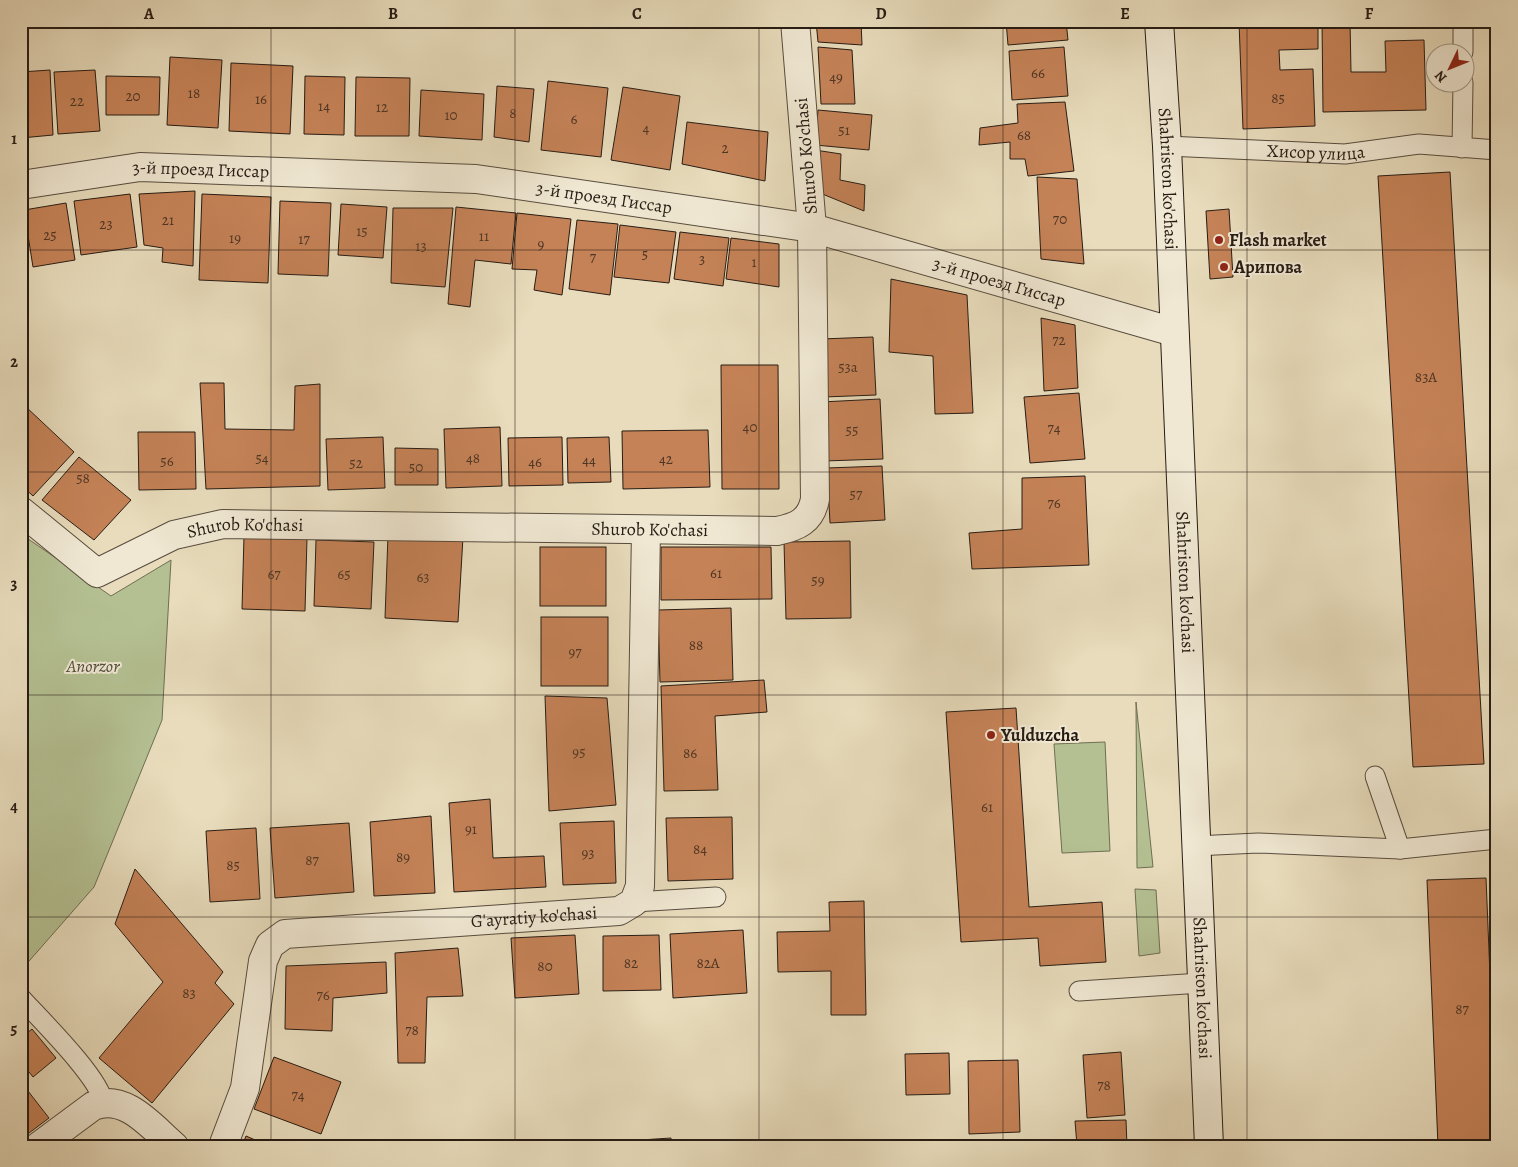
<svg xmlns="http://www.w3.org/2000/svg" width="1518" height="1167" viewBox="0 0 1518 1167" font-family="Alegreya,serif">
	<rect width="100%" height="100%" fill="#e8dcbc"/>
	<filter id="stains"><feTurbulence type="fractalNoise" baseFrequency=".004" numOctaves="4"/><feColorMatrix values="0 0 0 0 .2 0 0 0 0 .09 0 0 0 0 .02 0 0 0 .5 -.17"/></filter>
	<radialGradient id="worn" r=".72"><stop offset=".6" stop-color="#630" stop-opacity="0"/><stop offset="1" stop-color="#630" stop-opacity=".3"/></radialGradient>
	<g fill="#b4c092" stroke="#6e6e53">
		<path d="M 21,534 L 111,596 L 171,560 L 162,720 L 94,887 L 23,968 Z"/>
		<path d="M 1136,702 L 1153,867 L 1137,868 Z"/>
		<path d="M 1105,742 L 1110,851 L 1062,853 L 1054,744 Z"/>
		<path d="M 1135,889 L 1156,890 L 1160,953 L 1139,956 Z"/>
	</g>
	<g fill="#c58257" stroke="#271c14">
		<path d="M 816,21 L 861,21 L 862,45 L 818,42 Z"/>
		<path d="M 1006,21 L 1066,21 L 1068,40 L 1008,45 Z"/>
		<path d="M 1318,21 L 1318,49 L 1279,50 L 1280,70 L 1313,69 L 1315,126 L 1243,129 L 1239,22 Z"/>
		<path d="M 1322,21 L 1350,21 L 1351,72 L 1386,72 L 1385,41 L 1424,40 L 1426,110 L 1323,112 Z"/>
		<path d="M 818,47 L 852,50 L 855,104 L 821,104 Z"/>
		<path d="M 1064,47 L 1068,96 L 1012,100 L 1009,51 Z"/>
		<path d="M 170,57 L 222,60 L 218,128 L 167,125 Z"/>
		<path d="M 231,63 L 293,66 L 290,134 L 229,131 Z"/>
		<path d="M 50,70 L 53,135 L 21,138 L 21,72 Z"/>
		<path d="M 95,70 L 100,131 L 58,134 L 54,72 Z"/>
		<path d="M 106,76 L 160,77 L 159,115 L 106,115 Z"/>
		<path d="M 305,76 L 345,77 L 344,135 L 304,134 Z"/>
		<path d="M 356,77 L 410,78 L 409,136 L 355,136 Z"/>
		<path d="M 548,81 L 608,88 L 601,157 L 541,150 Z"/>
		<path d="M 497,86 L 534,89 L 529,142 L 494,137 Z"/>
		<path d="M 623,87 L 680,96 L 670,170 L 611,160 Z"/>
		<path d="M 421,90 L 484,94 L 482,140 L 419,136 Z"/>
		<path d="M 1065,102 L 1074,171 L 1028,176 L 1025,159 L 1010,159 L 1010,142 L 979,145 L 980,128 L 1018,123 L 1017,104 Z"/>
		<path d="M 818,110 L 872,115 L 869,150 L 815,145 Z"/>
		<path d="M 687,122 L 768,132 L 765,181 L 682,164 Z"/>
		<path d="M 815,150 L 841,154 L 840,180 L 865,185 L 864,211 L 815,191 Z"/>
		<path d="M 1450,172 L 1484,764 L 1413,767 L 1378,176 Z"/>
		<path d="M 1037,177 L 1077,179 L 1084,264 L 1041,259 Z"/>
		<path d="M 195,191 L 193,266 L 162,262 L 163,248 L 144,245 L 139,194 Z"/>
		<path d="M 130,194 L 137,247 L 81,255 L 74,201 Z"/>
		<path d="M 202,194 L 271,197 L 268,283 L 199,280 Z"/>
		<path d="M 280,201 L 331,203 L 328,276 L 278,274 Z"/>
		<path d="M 66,203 L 75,260 L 33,267 L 24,210 Z"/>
		<path d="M 341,204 L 387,207 L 383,258 L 338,255 Z"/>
		<path d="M 456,207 L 516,213 L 511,264 L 475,260 L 470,307 L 448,304 Z"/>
		<path d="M 393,208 L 453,208 L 445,287 L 391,283 Z"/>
		<path d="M 1229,209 L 1233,277 L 1210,279 L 1206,211 Z"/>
		<path d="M 517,213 L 571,219 L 562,295 L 534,290 L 537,270 L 512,269 Z"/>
		<path d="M 577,220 L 618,224 L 610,295 L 569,289 Z"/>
		<path d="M 620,225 L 676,232 L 669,283 L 614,277 Z"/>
		<path d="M 680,232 L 729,238 L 723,286 L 674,279 Z"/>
		<path d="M 731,238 L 779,244 L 779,287 L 726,279 Z"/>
		<path d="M 891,279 L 967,295 L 973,413 L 935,414 L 933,356 L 889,352 Z"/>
		<path d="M 21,293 L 24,315 L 21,316 Z"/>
		<path d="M 1041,318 L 1075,325 L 1078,388 L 1044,391 Z"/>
		<path d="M 873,337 L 876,395 L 824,397 L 821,339 Z"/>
		<path d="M 721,365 L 778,365 L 779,489 L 722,489 Z"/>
		<path d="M 200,383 L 224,383 L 225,429 L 294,430 L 295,386 L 320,384 L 320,486 L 206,489 Z"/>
		<path d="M 1079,393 L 1085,459 L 1030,463 L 1024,397 Z"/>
		<path d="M 880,399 L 883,459 L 824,461 L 821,402 Z"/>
		<path d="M 25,406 L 74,452 L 33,496 L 21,485 L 21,411 Z"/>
		<path d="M 500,427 L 502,486 L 446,488 L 444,429 Z"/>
		<path d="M 708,430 L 710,487 L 623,489 L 622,431 Z"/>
		<path d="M 138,432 L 195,432 L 196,489 L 139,490 Z"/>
		<path d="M 383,437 L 385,488 L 328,490 L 326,439 Z"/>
		<path d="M 562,437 L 563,485 L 509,486 L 508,438 Z"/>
		<path d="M 609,437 L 611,482 L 568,483 L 567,438 Z"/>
		<path d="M 395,448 L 438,449 L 438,485 L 395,485 Z"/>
		<path d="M 79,457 L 131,500 L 94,540 L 42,500 Z"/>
		<path d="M 882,466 L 885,520 L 830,523 L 827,468 Z"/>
		<path d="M 1085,476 L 1089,565 L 972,569 L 969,533 L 1022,529 L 1022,478 Z"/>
		<path d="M 388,535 L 463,537 L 458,622 L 385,618 Z"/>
		<path d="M 244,536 L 307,538 L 305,611 L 242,609 Z"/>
		<path d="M 316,540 L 374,542 L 371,609 L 314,606 Z"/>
		<path d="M 850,541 L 851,618 L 786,619 L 784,542 Z"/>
		<rect x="540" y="547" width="66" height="59"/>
		<path d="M 661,547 L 771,547 L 772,599 L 661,600 Z"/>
		<path d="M 731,608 L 733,680 L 660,682 L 658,610 Z"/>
		<rect x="541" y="617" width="67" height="69"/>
		<path d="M 764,680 L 767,712 L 715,716 L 718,790 L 664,791 L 661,686 Z"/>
		<path d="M 545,696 L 607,698 L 616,805 L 549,811 Z"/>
		<path d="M 1016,708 L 1029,907 L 1102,902 L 1106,962 L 1040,966 L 1038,938 L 961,942 L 946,712 Z"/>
		<path d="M 490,799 L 493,858 L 544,856 L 546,887 L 454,892 L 449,803 Z"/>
		<path d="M 431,816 L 435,893 L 374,896 L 370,822 Z"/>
		<path d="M 732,817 L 733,879 L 668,881 L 666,818 Z"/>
		<path d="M 614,821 L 616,883 L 563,885 L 560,823 Z"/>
		<path d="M 349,823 L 354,892 L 275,898 L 270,828 Z"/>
		<path d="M 256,828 L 260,899 L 210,902 L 206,831 Z"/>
		<path d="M 135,869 L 223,972 L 215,983 L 234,1004 L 152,1103 L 99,1058 L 163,982 L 115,924 Z"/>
		<path d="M 1486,878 L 1497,1146 L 1438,1146 L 1427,880 Z"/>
		<path d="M 864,901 L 866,1015 L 831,1015 L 831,971 L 778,972 L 777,932 L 830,931 L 829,902 Z"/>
		<path d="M 743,930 L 747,993 L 673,998 L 670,934 Z"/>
		<path d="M 575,935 L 579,994 L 515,998 L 511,938 Z"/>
		<path d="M 659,935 L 661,990 L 603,991 L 603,936 Z"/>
		<path d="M 458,948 L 463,996 L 427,997 L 425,1063 L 398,1063 L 395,953 Z"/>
		<path d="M 386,962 L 387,993 L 333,998 L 332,1031 L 285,1029 L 286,966 Z"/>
		<path d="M 32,1029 L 56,1058 L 33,1077 L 21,1062 L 21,1038 Z"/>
		<path d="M 1121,1052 L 1125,1115 L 1087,1118 L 1083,1055 Z"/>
		<path d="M 949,1053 L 950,1094 L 906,1095 L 905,1054 Z"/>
		<path d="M 274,1057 L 341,1082 L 321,1134 L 254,1109 Z"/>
		<path d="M 1018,1060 L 1020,1132 L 969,1134 L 968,1061 Z"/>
		<path d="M 21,1082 L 49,1118 L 21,1139 Z"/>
		<path d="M 1126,1120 L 1127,1146 L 1077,1146 L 1075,1121 Z"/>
		<path d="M 246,1136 L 269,1146 L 242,1146 Z"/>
		<path d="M 671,1138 L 671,1146 L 626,1146 L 625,1141 Z"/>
		<path d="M 771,1142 L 772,1146 L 739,1146 L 739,1144 Z"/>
	</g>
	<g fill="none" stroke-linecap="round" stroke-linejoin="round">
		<defs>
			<g id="service">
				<path d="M 1463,52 L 1463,21"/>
				<path id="s1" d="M 1167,146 L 1345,154 L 1419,144 L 1497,150"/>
				<path d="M 1462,148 L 1463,82"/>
				<path d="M 1375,776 L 1400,849"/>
				<path d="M 1195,846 L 1258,843 L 1400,849 L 1497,839"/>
				<path d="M 634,902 L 716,897"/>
				<path d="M 1079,991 L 1201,983"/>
				<path d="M 21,998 C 40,1019 100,1078 103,1102"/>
			</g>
			<g id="minor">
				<path id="s2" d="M 21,185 L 140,167 L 476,179 L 812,228 L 1174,332"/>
				<path id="s3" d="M 21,511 L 97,573 L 174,535 L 223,524 L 777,531 C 797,527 811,521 815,499 L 812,228 L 795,21"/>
				<path d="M 39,1146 L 93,1106 C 125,1093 151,1126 174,1146"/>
				<path id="s4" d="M 223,1146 L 245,1088 L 263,961 L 270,945 L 285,934 L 619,911 L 634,902 L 640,886 L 646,530"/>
			</g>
			<g id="secondary">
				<path id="s5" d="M 1159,21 L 1167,146 L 1209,1146"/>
			</g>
		</defs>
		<use href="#service" stroke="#574c3e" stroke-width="21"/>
		<use href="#minor" stroke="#574c3e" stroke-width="30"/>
		<use href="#secondary" stroke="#271c14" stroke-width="30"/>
		<use href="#service" stroke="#f0e8d3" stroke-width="19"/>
		<use href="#minor" stroke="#f0e8d3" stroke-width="28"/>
		<use href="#secondary" stroke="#f0e8d3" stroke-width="28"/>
	</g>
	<path fill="none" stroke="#271c14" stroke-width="1" stroke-opacity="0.55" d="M 271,21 L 271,1146M 515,21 L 515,1146M 759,21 L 759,1146M 1003,21 L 1003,1146M 1247,21 L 1247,1146M 21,250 L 1497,250M 21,472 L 1497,472M 21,695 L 1497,695M 21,917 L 1497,917"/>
	<g fill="#8f2418" stroke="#f0e8d3" stroke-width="2">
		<circle cx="1219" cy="240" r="5"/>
		<circle cx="1224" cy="267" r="5"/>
		<circle cx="991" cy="735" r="5"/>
	</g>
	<g text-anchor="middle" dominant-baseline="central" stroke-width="4" stroke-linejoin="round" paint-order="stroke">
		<g font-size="15" fill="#4e3625">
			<text x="1038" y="73">66</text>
			<text x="836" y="77">49</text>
			<text x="194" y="93">18</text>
			<text x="133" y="96">20</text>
			<text x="1278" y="98">85</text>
			<text x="261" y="99">16</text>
			<text x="77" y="101">22</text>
			<text x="324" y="106">14</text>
			<text x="382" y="107">12</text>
			<text x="513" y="113">8</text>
			<text x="451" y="115">10</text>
			<text x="574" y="119">6</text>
			<text x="646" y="128">4</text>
			<text x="844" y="130">51</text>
			<text x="1024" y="135">68</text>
			<text x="725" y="148">2</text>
			<text x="1060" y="219">70</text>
			<text x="168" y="220">21</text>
			<text x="106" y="224">23</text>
			<text x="362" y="231">15</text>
			<text x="50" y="235">25</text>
			<text x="484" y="236">11</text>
			<text x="235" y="238">19</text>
			<text x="304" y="239">17</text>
			<text x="541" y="244">9</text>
			<text x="421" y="246">13</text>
			<text x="645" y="254">5</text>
			<text x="593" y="257">7</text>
			<text x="702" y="259">3</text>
			<text x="754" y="262">1</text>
			<text x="1059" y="340">72</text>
			<text x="848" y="367">53a</text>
			<text x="1426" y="377">83A</text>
			<text x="750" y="427">40</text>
			<text x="1054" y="428">74</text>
			<text x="852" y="430">55</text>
			<text x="262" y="458">54</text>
			<text x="473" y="458">48</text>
			<text x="666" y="459">42</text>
			<text x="589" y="460">44</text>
			<text x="167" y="461">56</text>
			<text x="535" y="462">46</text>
			<text x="356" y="463">52</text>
			<text x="416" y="467">50</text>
			<text x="83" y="478">58</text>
			<text x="856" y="494">57</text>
			<text x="1054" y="503">76</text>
			<text x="716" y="573">61</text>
			<text x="274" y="574">67</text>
			<text x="344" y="574">65</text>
			<text x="423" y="577">63</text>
			<text x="818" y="580">59</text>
			<text x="696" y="645">88</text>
			<text x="575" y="652">97</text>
			<text x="579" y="752">95</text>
			<text x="690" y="753">86</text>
			<text x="987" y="807">61</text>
			<text x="471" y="829">91</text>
			<text x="700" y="849">84</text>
			<text x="588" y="853">93</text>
			<text x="403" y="857">89</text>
			<text x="312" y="860">87</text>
			<text x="233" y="865">85</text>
			<text x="631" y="963">82</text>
			<text x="708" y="963">82A</text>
			<text x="545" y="966">80</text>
			<text x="189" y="993">83</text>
			<text x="323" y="995">76</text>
			<text x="1462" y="1009">87</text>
			<text x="412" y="1030">78</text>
			<text x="1104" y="1085">78</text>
			<text x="298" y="1095">74</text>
		</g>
		<g font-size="18" fill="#271c14" stroke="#f0e8d3">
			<text stroke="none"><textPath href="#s1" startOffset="149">Хисор улица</textPath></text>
			<text transform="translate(806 156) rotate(-95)">Shurob Ko'chasi</text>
			<text stroke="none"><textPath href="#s2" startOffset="181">3-й проезд Гиссар</textPath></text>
			<text stroke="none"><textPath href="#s5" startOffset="158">Shahriston ko'chasi</textPath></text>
			<text stroke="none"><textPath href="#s2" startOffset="586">3-й проезд Гиссар</textPath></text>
			<text stroke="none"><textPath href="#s2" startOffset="991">3-й проезд Гиссар</textPath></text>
			<text stroke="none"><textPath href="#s3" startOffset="256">Shurob Ko'chasi</textPath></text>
			<text stroke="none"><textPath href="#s3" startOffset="661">Shurob Ko'chasi</textPath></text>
			<text stroke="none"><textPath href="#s5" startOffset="562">Shahriston ko'chasi</textPath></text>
			<text stroke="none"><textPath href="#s4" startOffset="476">G'ayratiy ko'chasi</textPath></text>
			<text stroke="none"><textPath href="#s5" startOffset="968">Shahriston ko'chasi</textPath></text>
		</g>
		<g font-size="18" font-weight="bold" fill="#271c14" stroke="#f0e8d3" text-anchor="start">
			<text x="1229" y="240">Flash market</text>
			<text x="1234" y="267">Арипова</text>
			<text x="1001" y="735">Yulduzcha</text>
		</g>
		<g font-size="18" font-style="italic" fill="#514d3a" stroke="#f0e8d3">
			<text x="93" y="666">Anorzor</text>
		</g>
	</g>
	<rect width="1518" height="1167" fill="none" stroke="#e8dcbc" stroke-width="55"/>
	<g transform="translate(1450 68) rotate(227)"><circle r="24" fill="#f0e8d3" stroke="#a09687"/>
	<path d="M0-4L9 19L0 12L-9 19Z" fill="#8f2418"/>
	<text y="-8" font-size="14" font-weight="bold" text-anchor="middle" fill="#271c14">N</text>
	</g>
	<rect x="28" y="28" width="1462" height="1112" fill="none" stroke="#271c14" stroke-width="2"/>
	<g font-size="16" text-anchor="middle" font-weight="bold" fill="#271c14">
		<text x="149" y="19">A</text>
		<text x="393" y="19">B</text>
		<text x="637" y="19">C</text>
		<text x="881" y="19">D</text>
		<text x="1125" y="19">E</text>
		<text x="1369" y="19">F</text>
		<text x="14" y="144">1</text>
		<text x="14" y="367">2</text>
		<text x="14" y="589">3</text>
		<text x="14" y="812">4</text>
		<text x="14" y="1034">5</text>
	</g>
	<rect width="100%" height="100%" filter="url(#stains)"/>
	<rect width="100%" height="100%" fill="url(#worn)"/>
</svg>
